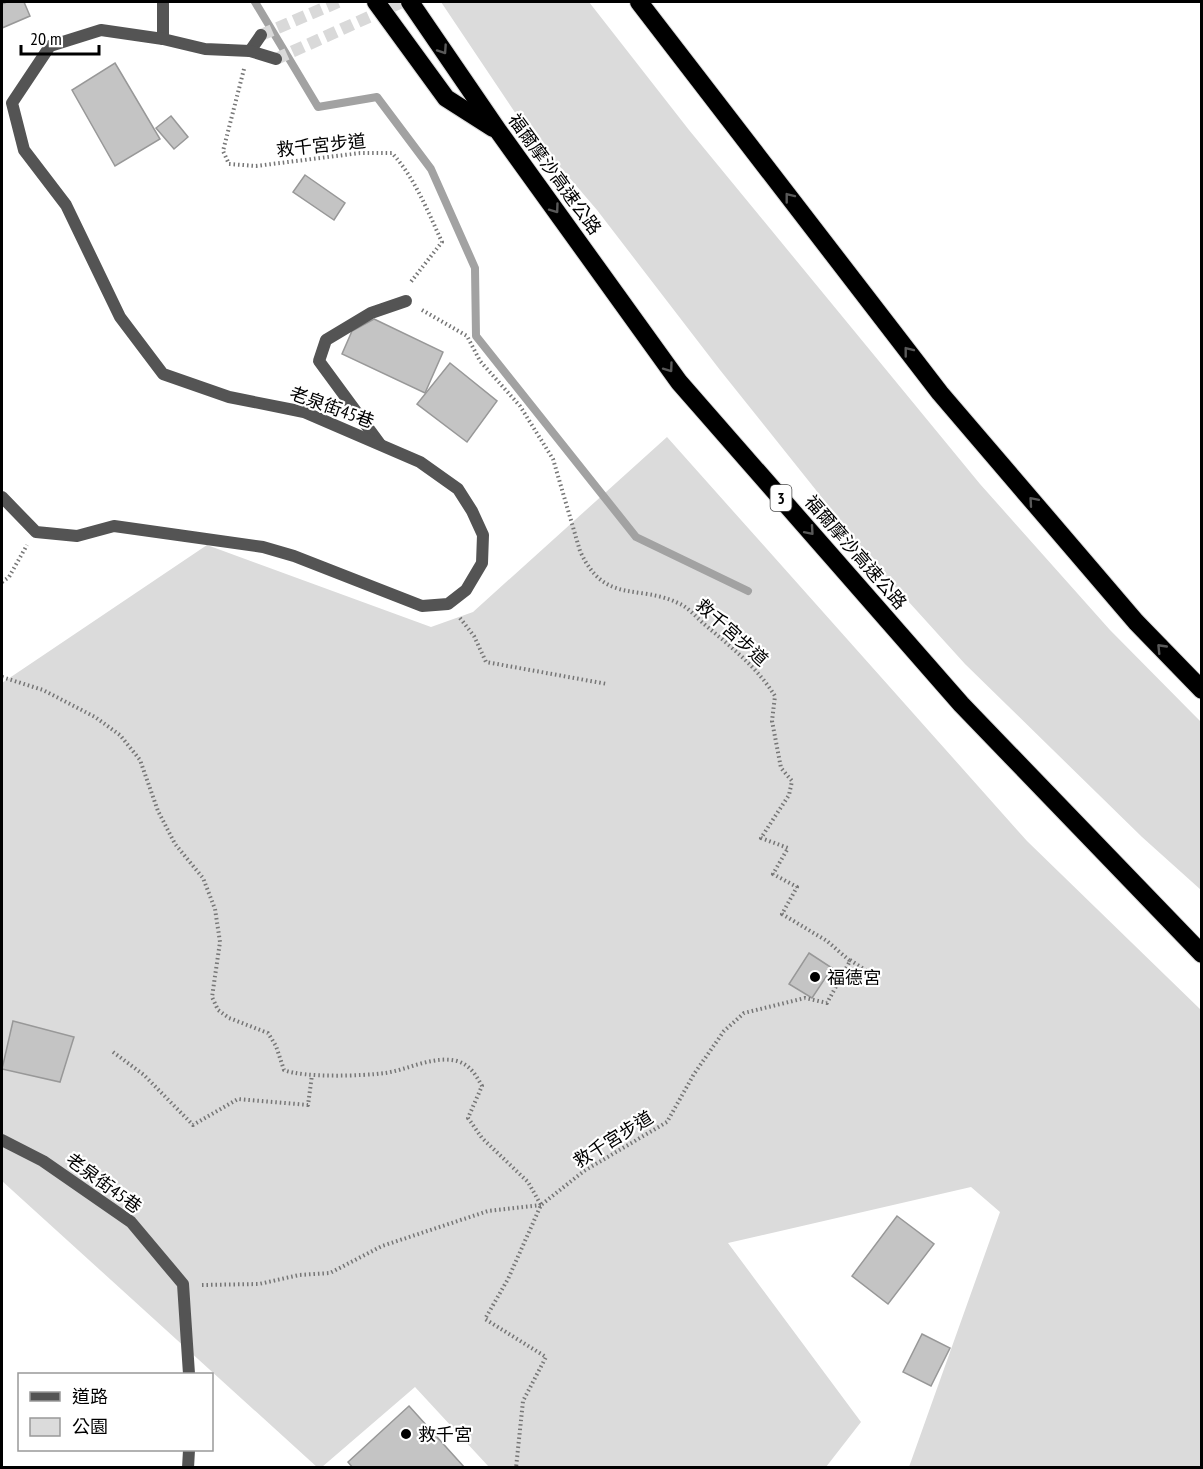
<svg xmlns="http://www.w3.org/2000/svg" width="1203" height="1469" viewBox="0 0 1203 1469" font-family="'PT Sans Narrow','Noto Sans TC',sans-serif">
	<rect width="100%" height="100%" fill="#fff"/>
	<g fill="#dbdbdb">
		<path d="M 441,2 L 589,2 L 689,130 L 980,484 L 1110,630 L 1201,722 L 1201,890 L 1142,837 L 965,664 L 879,569 L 720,370 L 597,210 L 520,120 Z"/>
		<path d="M 667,437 L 1027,841 L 1201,1010 L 1201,1467 L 909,1467 L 1000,1212 L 971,1187 L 728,1243 L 861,1422 L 826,1467 L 489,1467 L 415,1387 L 322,1467 L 318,1468 L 2,1181 L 2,683 L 207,545 L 431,627 L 473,612 Z"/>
	</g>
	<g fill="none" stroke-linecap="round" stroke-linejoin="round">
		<path stroke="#a2a2a2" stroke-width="8" d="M 255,2 L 318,107 L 377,97 L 431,169 L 475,268 L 476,336 L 636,537 L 748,591"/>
	</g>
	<g fill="#c4c4c4" stroke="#989898" stroke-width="1.5">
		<path d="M 7,2 L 24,2 L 30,16 L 2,28 L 2,4 Z"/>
		<path d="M 115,63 L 160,139 L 115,166 L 72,90 Z"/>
		<path d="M 171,116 L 188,137 L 174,149 L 156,128 Z"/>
		<path d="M 305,175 L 345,203 L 334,220 L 293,192 Z"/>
		<path d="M 374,319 L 443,352 L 425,393 L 342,354 L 352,331 Z"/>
		<path d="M 450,363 L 497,401 L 467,442 L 417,404 Z"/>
		<path d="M 809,953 L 832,968 L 812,998 L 789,984 Z"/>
		<path d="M 13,1021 L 74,1037 L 60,1082 L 2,1069 Z"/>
		<path d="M 897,1216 L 934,1244 L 888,1304 L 852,1276 Z"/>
		<path d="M 922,1334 L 950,1348 L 931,1386 L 903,1372 Z"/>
		<path d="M 409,1406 L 465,1468 L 353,1468 L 348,1462 Z"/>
	</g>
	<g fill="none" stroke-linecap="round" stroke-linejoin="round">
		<g stroke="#d9d9d9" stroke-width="12" stroke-dasharray="12 6" stroke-linecap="butt">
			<path d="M 261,35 L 338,2"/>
			<path d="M 276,59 L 402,2"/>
		</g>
		<defs>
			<g id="highway">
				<path d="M 376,2 L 446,98 L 493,128"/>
				<path d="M 410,2 L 499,132 L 679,382 L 961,704 L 1202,954"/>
				<path d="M 639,2 L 940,393 L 1136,622 L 1202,690"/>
			</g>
		</defs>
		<use href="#highway" stroke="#dbdbdb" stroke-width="20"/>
		<g stroke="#767676" stroke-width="4" stroke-dasharray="1.5 3" stroke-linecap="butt">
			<path d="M 244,69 L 223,151 L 229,164 L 256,166 L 360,153 L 392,153 C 415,178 428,212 442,242 L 410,283"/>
			<path d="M 422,310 L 467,336 L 480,361 L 520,406 L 553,459 L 580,551 C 605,606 639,583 680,604 C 689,608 697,618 704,624 C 730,646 757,667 775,696 L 772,721 L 781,768 L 792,781 L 789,795 L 761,838 L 788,848 L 773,874 L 797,887 L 782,914 L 827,941 L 850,961 L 827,1003 L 805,998 L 744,1013 L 724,1031 L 694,1074 L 667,1122 L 584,1171 L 541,1205 L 508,1279 L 485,1319 L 546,1357 L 523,1401 L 516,1468"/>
			<path d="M 2,582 L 9,577 L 27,545"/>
			<path d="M 460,618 L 474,636 L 486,662 L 607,684"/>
			<path d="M 2,677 L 43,690 L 95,717 L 120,735 L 140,760 L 158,811 L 175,844 L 203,878 L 215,909 L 220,942 L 212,997 L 218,1010 L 229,1018 L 268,1033 L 276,1046 L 284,1070 C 304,1078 363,1076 385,1073 C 407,1070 434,1055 457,1061 C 470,1065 476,1075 482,1086 L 468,1118 L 482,1138 L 528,1182 L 541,1205"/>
			<path d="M 850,960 L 867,971"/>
			<path d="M 113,1052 L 144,1075 L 193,1125 L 238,1099 L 308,1105 L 312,1075"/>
			<path d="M 202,1285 L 259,1284 L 299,1275 L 330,1273 L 382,1246 L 488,1211 L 541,1205"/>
		</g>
		<g stroke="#545454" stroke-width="12">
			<path d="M 163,39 L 163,2"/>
			<path d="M 380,444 L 319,361 L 326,340 L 371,313 L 406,301"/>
		</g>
		<g stroke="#545454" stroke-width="12">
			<path d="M 250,51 L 261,35"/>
			<path d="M 2,497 L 36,532 L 77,536 L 114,526 L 263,547 L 294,556 L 422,606 L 448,604 L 466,590 L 482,563 L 483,535 L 472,511 L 458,489 L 420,462 L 304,412 L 229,397 L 163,374 L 120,317 L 66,205 L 24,150 L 12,103 L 50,46 L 101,30 L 163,39 L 205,49 L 250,51 L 276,59"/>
			<path d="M 2,1140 L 43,1161 L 131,1222 L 183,1284 L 189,1374"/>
			<path d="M 188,1468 L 189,1450"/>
		</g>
		<use href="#highway" stroke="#000" stroke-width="18"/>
	</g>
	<defs><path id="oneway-chevron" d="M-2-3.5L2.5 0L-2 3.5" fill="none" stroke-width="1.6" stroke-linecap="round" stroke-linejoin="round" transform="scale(1.5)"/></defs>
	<g stroke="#595959">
		<use href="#oneway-chevron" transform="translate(443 50) rotate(56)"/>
		<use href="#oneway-chevron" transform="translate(789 197) rotate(-128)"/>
		<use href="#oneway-chevron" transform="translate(555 209) rotate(54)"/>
		<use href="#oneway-chevron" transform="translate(908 351) rotate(-128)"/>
		<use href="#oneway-chevron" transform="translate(669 368) rotate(54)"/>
		<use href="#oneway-chevron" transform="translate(1033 501) rotate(-131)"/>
		<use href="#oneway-chevron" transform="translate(810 531) rotate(49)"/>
		<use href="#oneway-chevron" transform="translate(1161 648) rotate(-134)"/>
	</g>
	<g fill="#000" stroke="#fff" stroke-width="2">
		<circle cx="815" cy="977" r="6"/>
		<circle cx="406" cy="1434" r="6"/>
	</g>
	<g text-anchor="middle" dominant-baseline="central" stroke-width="4.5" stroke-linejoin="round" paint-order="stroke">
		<rect fill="#fff" stroke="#4c4c4c" stroke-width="1.5" x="770.5" y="485" width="21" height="26" rx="4.5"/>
		<g font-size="16" font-weight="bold" fill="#000">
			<text x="781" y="498">3</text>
		</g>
		<g font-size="18" fill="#000" stroke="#fff">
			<text transform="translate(321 145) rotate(-6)">救千宮步道</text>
			<text transform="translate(555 174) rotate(54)">福爾摩沙高速公路</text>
			<text transform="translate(332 407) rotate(20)">老泉街45巷</text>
			<text transform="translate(856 552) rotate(49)">福爾摩沙高速公路</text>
			<text transform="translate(732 632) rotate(42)">救千宮步道</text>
			<text transform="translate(613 1139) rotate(-32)">救千宮步道</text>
			<text transform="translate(104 1183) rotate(36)">老泉街45巷</text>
		</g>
		<g font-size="18" fill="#000" stroke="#fff" text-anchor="start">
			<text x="827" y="977">福德宮</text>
			<text x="418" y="1434">救千宮</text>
		</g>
	</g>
	<rect width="1203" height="1469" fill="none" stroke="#000000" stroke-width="6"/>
	<rect x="18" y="1373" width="195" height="78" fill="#ffffff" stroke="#999999" stroke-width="1.5"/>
	<rect x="30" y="1392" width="30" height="9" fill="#545454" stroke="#999999" stroke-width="1.5"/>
	<text x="72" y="1403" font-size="18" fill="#000000">道路</text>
	<rect x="30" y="1418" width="30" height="18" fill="#dbdbdb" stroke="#999999" stroke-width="1.5"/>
	<text x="72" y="1433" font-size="18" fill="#000000">公園</text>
	<path d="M21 45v9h78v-9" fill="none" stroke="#000000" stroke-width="3"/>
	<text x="30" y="45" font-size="18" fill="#000000" stroke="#ffffff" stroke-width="4.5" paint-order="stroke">20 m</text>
</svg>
